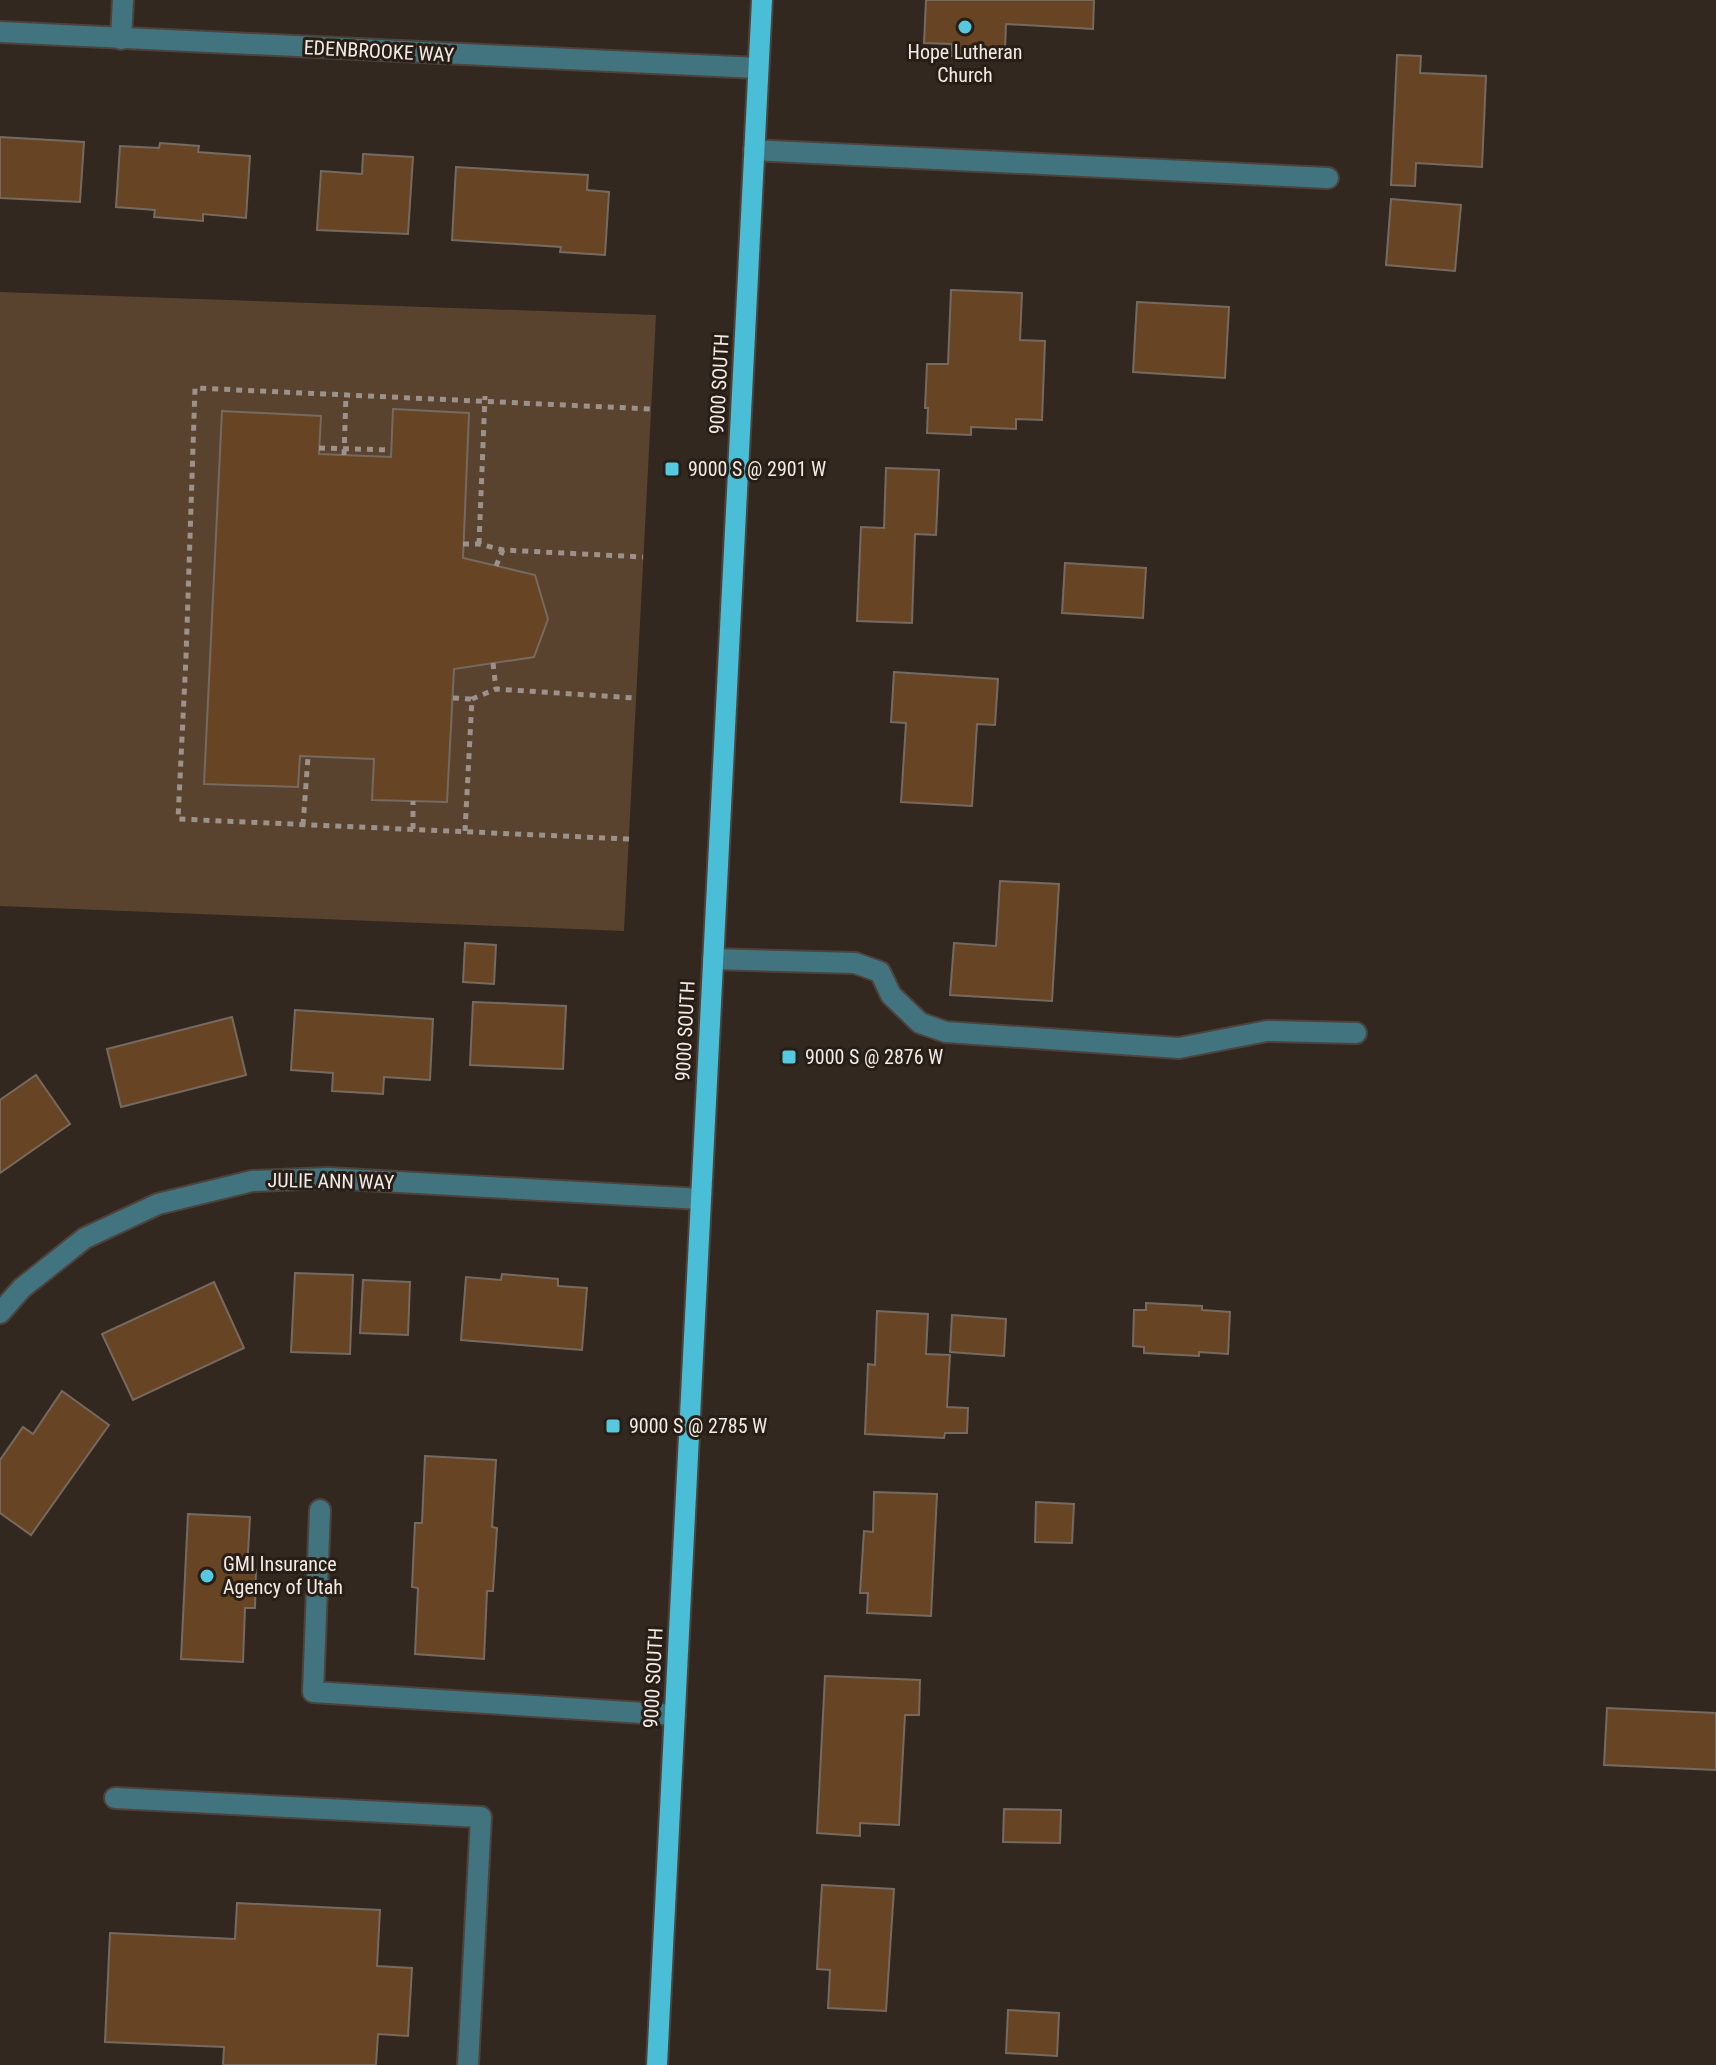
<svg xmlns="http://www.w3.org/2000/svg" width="1716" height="2065" viewBox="0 0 1716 2065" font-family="'Roboto Condensed',sans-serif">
	<rect width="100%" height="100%" fill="#322820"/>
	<path fill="#59432f" d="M 0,292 L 656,315 L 624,931 L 0,906 Z"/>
	<g fill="#674423" stroke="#766a60" stroke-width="2">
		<path d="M 926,0 L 1094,0 L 1093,29 L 1006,24 L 1005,50 L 983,49 L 982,57 L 952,56 L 952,44 L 924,43 Z"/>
		<path d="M 1397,55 L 1421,56 L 1420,73 L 1486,76 L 1482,167 L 1416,163 L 1415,186 L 1391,185 Z"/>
		<path d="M 0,137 L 84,142 L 80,202 L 0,198 Z"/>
		<path d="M 160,143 L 199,146 L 198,152 L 250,156 L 246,218 L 203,214 L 203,221 L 154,217 L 155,210 L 116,207 L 120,146 L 159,148 Z"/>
		<path d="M 363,154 L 413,157 L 408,234 L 317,230 L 321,171 L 362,174 Z"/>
		<path d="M 456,167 L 588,175 L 587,190 L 609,192 L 605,255 L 560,252 L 561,247 L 452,240 Z"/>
		<path d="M 1391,199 L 1461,205 L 1455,271 L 1386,265 Z"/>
		<path d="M 951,290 L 1022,293 L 1020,340 L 1045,341 L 1042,420 L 1016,419 L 1016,429 L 971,427 L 971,435 L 927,433 L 928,408 L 925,408 L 927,364 L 948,364 Z"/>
		<path d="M 1137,302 L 1229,307 L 1225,378 L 1133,372 Z"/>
		<path d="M 393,409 L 469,413 L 463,558 L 535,575 L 548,619 L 534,657 L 454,669 L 447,802 L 372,800 L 374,759 L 300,756 L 298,787 L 204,784 L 222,411 L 321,416 L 319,454 L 391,457 Z"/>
		<path d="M 886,468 L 939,470 L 936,535 L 915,534 L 912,623 L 857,621 L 861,527 L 884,528 Z"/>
		<path d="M 1065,563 L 1146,568 L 1143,618 L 1062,613 Z"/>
		<path d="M 894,672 L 998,679 L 995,725 L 977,724 L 972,806 L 901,802 L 906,723 L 891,722 Z"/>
		<path d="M 1000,881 L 1059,884 L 1052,1001 L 950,995 L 954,943 L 996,946 Z"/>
		<path d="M 465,943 L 496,945 L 494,984 L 463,982 Z"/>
		<path d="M 473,1002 L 566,1006 L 563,1069 L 470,1065 Z"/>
		<path d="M 295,1010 L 433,1019 L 430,1080 L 384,1077 L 383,1094 L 332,1091 L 333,1073 L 291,1070 Z"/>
		<path d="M 232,1017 L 246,1075 L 121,1107 L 107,1049 Z"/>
		<path d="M 36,1075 L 70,1124 L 0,1173 L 0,1100 Z"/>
		<path d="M 295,1273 L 353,1275 L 350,1354 L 291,1352 Z"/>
		<path d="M 502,1274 L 558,1279 L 558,1286 L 587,1288 L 582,1350 L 461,1340 L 466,1277 L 501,1280 Z"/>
		<path d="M 363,1280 L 410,1282 L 408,1335 L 360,1333 Z"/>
		<path d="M 214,1282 L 244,1348 L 133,1400 L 102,1334 Z"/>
		<path d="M 1146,1303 L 1202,1306 L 1202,1310 L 1230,1312 L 1228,1354 L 1199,1352 L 1199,1356 L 1144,1353 L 1144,1347 L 1133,1346 L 1134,1310 L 1146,1310 Z"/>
		<path d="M 877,1311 L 928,1314 L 926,1354 L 950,1355 L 947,1407 L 968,1408 L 967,1433 L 945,1433 L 944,1438 L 865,1434 L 868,1364 L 875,1365 Z"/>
		<path d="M 952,1315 L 1006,1319 L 1004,1356 L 950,1352 Z"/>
		<path d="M 62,1391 L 109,1425 L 31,1535 L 0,1513 L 0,1460 L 23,1427 L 33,1434 Z"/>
		<path d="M 425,1456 L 496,1460 L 492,1527 L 497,1528 L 493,1591 L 487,1591 L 484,1659 L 415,1654 L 418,1588 L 412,1587 L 415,1523 L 422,1523 Z"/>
		<path d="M 874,1492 L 937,1494 L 931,1616 L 867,1613 L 868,1593 L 860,1593 L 864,1531 L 873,1532 Z"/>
		<path d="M 1036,1502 L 1074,1504 L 1072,1543 L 1035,1542 Z"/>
		<path d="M 188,1514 L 250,1517 L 247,1570 L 256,1570 L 255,1608 L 245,1608 L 243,1662 L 181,1659 Z"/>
		<path d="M 825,1676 L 920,1680 L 919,1715 L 905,1715 L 899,1825 L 860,1823 L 860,1836 L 817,1833 Z"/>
		<path d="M 1607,1708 L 1716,1713 L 1716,1770 L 1604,1765 Z"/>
		<path d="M 1004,1809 L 1061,1810 L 1060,1843 L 1003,1842 Z"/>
		<path d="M 822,1885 L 894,1889 L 886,2011 L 828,2008 L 830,1970 L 817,1969 Z"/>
		<path d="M 237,1903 L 380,1910 L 377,1966 L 412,1968 L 408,2036 L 378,2034 L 376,2065 L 223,2065 L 224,2047 L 105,2042 L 110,1933 L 235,1939 Z"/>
		<path d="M 1008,2010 L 1059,2013 L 1057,2056 L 1006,2053 Z"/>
	</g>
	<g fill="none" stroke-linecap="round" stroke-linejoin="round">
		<defs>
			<g id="minor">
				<path d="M 0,32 L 758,68"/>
				<path d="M 121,39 L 123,0"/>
				<path d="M 754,150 L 1328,178"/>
				<path d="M 713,959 L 855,963 L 880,972 L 891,995 L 920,1023 L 946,1032 L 1179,1048 L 1267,1031 L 1356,1033"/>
				<path d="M 0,1313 L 22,1288 L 85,1238 L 158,1204 L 252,1181 L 328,1178 L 701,1199"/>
				<path d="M 320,1510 L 313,1692 L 675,1715"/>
				<path d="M 115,1798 L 481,1817 L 468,2065"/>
			</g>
			<path id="major" d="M 657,2065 L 762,0"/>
		</defs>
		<use href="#minor" stroke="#4d433c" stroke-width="24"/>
		<use href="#major" stroke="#4d433c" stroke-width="24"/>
		<g stroke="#9a928b" stroke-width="5" stroke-dasharray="6 6" stroke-linecap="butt">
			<path d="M 319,448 L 391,450"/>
			<path d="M 344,455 L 346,395"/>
			<path d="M 463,544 L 479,544 L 503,550 L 643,557"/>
			<path d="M 479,544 L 485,396"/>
			<path d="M 496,566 L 503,550"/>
			<path d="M 493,663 L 496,689"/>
			<path d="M 453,698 L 472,699"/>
			<path d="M 303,825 L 308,757"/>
			<path d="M 413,829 L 413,801"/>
			<path d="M 465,831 L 472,699 L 496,689 L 635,698"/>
			<path d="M 629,839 L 178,819 L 186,657 L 195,388 L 651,409"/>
		</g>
		<use href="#minor" stroke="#427480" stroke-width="20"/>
		<use href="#major" stroke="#49bed6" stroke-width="20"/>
	</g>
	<g fill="#56c9e1" stroke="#281e16" stroke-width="3">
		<circle cx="965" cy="27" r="8"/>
		<rect x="664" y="461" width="16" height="16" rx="4"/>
		<rect x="781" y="1049" width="16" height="16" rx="4"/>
		<rect x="605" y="1418" width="16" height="16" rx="4"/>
		<circle cx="207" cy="1576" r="8"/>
	</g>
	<g text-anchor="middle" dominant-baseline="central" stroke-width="6" stroke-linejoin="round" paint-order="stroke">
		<g font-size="20" fill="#f2ebe6" stroke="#281e16">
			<text transform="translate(379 51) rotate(3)">EDENBROOKE WAY</text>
			<text transform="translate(719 384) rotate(-87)">9000 SOUTH</text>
			<text transform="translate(685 1031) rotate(-87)">9000 SOUTH</text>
			<text transform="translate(331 1181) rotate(1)">JULIE ANN WAY</text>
			<text transform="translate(653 1678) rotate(-87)">9000 SOUTH</text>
		</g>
		<g font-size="20" fill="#f2ebe6" stroke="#281e16" text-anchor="start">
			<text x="965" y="52" text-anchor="middle">Hope Lutheran<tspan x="965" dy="23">Church</tspan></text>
			<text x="688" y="469">9000 S @ 2901 W</text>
			<text x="805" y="1057">9000 S @ 2876 W</text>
			<text x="629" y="1426">9000 S @ 2785 W</text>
			<text x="223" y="1564">GMI Insurance<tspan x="223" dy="23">Agency of Utah</tspan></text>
		</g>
	</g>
</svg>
